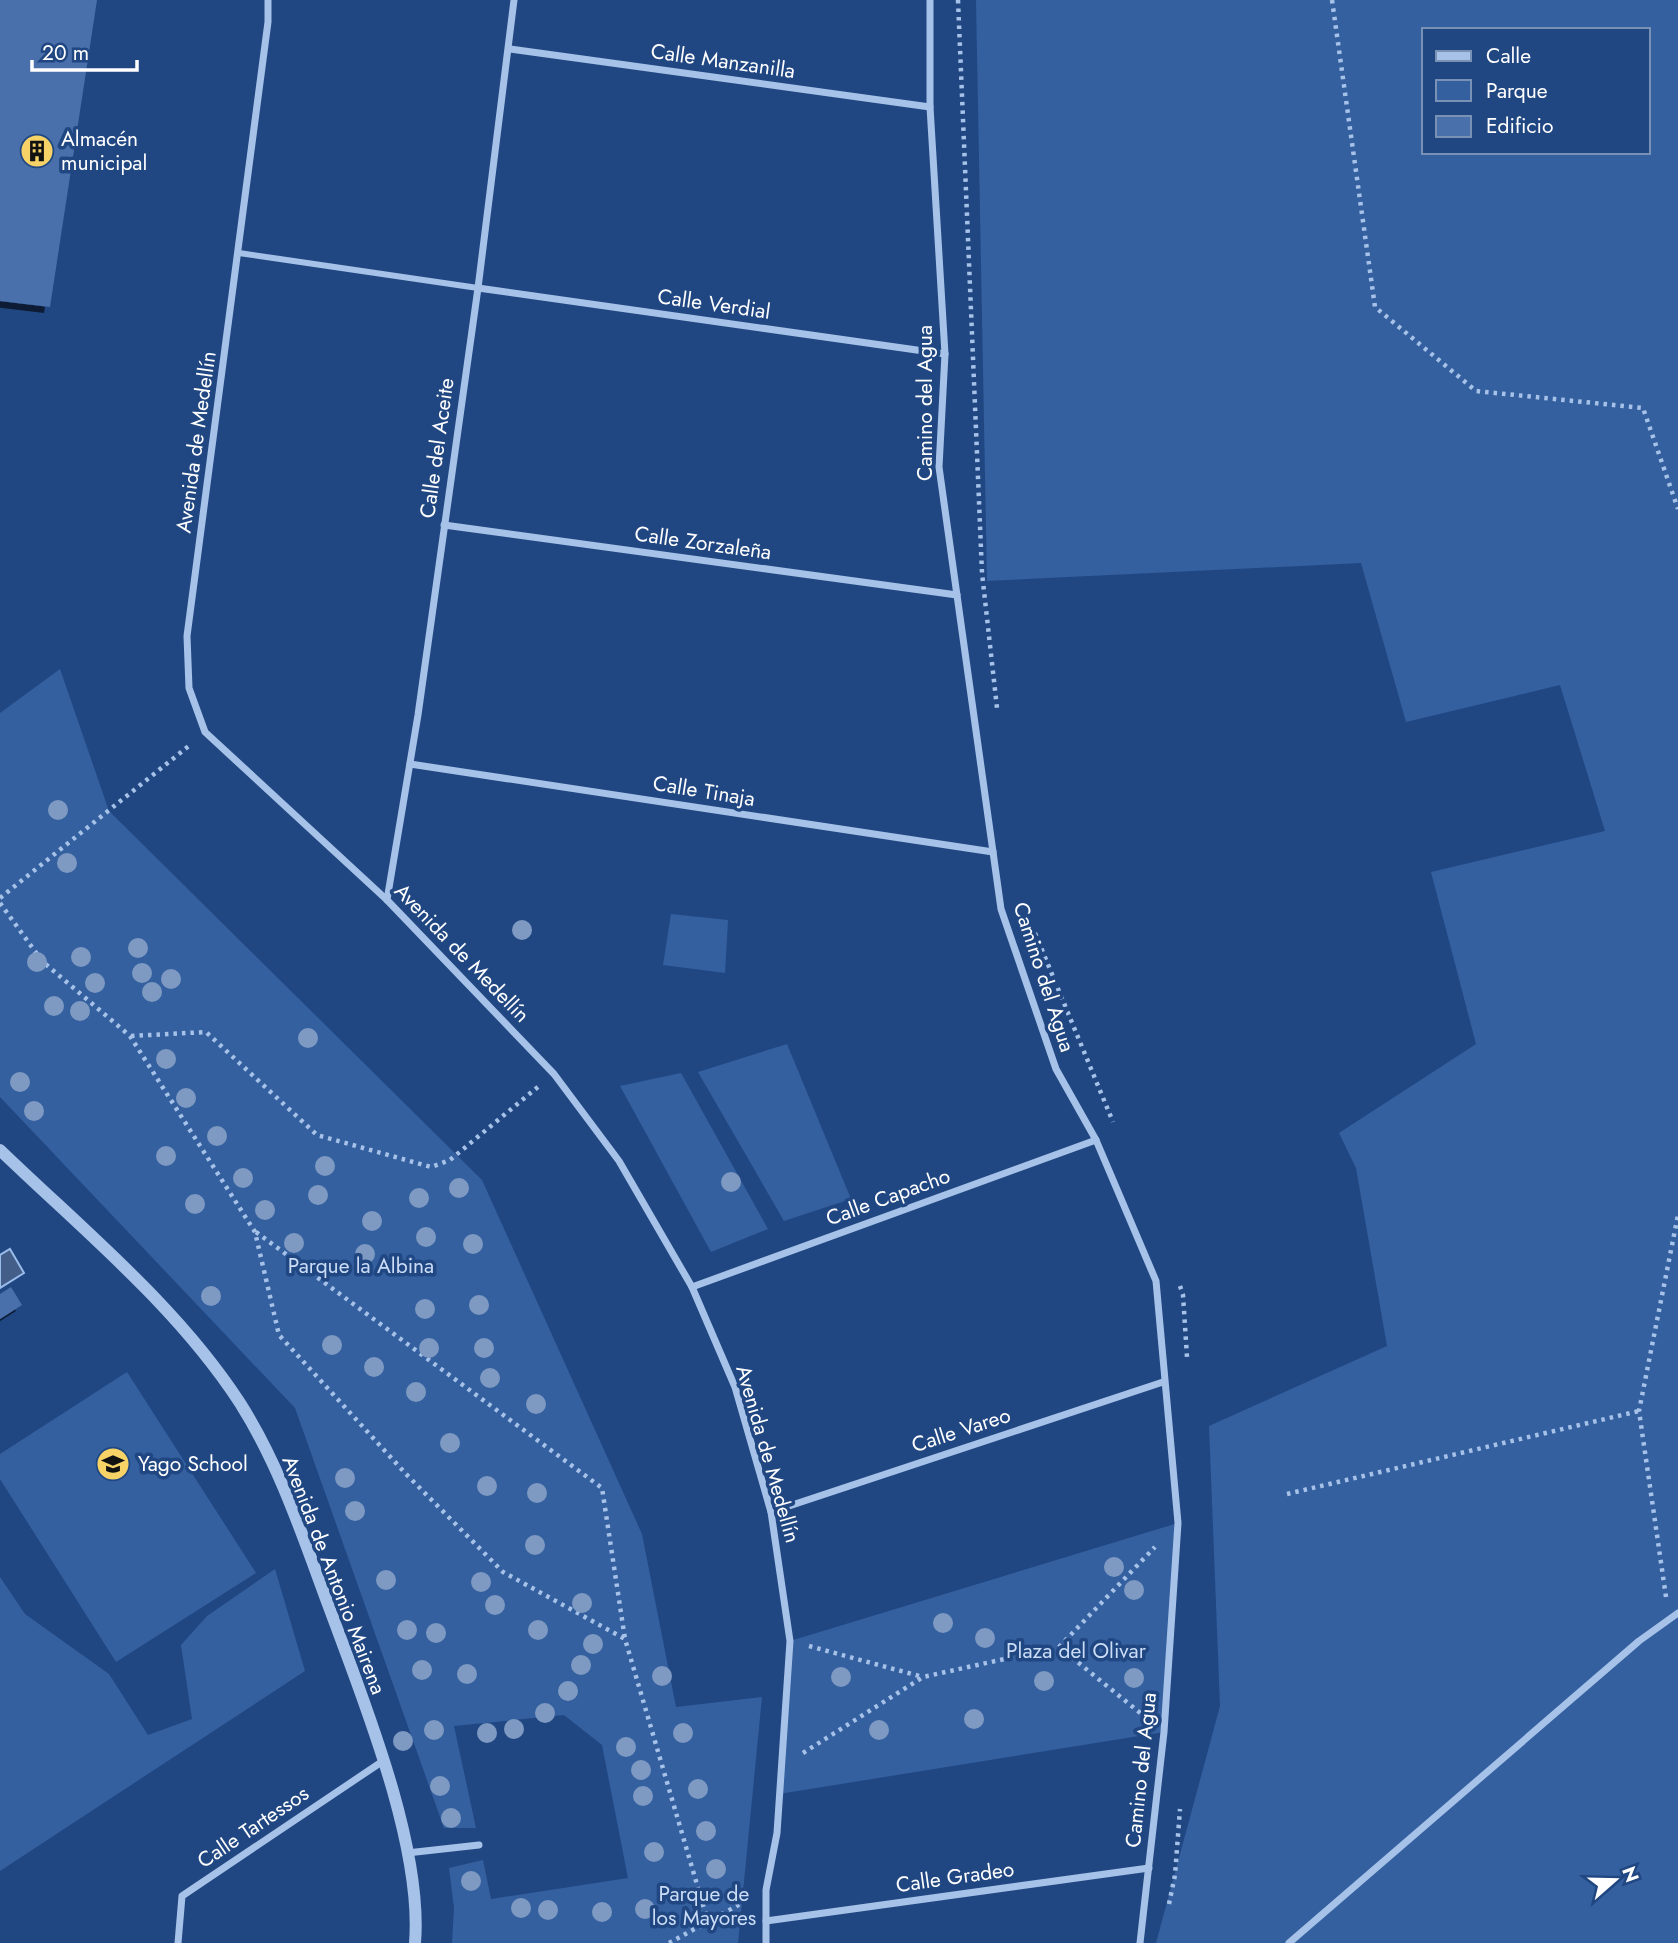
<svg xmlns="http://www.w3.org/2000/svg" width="1678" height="1943" viewBox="0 0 1678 1943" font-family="Jost,sans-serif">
	<defs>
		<filter id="shadow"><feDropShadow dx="-6" dy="6" stdDeviation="0" flood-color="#0009"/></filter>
	</defs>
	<rect width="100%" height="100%" fill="#204782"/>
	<g fill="#3460a0" fill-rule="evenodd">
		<path d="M 976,0 L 1678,0 L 1678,1943 L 1156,1943 L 1220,1706 L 1209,1426 L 1387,1346 L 1356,1168 L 1339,1133 L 1476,1044 L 1431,872 L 1605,831 L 1560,685 L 1406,722 L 1361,563 L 987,581 ZM 1424,30 L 1648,30 L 1648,152 L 1424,152 Z"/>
		<path d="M 60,669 L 109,811 L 482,1180 L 642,1534 L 676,1707 L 762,1697 L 738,1943 L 452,1943 L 454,1908 L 449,1868 L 483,1860 L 491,1899 L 628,1878 L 602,1745 L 564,1715 L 454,1726 L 476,1828 L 444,1828 L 295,1408 L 0,1097 L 0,713 Z"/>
		<path d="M 671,914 L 728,920 L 725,973 L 663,965 Z"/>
		<path d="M 787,1044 L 851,1199 L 784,1221 L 698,1072 Z"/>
		<path d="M 681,1073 L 768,1229 L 711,1252 L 620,1086 Z"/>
		<path d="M 127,1372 L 256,1573 L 116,1662 L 0,1479 L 0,1454 Z"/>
		<path d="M 1178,1523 L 1164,1732 L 779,1794 L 790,1641 Z"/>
		<path d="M 275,1569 L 305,1671 L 0,1871 L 0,1577 L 25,1614 L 109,1674 L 148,1735 L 192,1719 L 181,1645 L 207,1616 Z"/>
	</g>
	<path fill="#425e89" stroke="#9abcea" stroke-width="2" d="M 10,1249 L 24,1273 L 0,1288 L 0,1255 Z"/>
	<g fill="#4970ab" filter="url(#shadow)">
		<path d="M 0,0 L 97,0 L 50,307 L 0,301 Z"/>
		<path d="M 11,1287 L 22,1305 L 0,1319 L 0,1294 Z"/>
	</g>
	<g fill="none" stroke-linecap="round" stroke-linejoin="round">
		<g stroke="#a7c2e8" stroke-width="4.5" stroke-dasharray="3.5 5" stroke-linecap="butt">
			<path d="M 958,0 L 982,573 L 997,708"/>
			<path d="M 1332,0 L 1375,307 L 1476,391 L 1643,408 L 1678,509"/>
			<path d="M 0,898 L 190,745"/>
			<path d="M 0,903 L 42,961 L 130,1036 L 255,1232 L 279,1335 L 406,1474 L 503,1572 L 625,1639 L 708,1922"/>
			<path d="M 1035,933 L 1113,1122"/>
			<path d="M 131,1036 L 206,1032 L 317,1135 L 431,1167 L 450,1160 L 539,1086"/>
			<path d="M 256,1232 L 602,1488 L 625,1639"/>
			<path d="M 1180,1286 L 1183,1295 L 1187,1357"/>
			<path d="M 1287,1494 L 1639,1411"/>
			<path d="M 1666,1597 L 1639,1411 L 1678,1215"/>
			<path d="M 809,1646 L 923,1677"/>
			<path d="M 1059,1647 L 1155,1547"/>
			<path d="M 803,1753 L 923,1677 L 1059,1647 L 1144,1716"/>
			<path d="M 1169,1904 L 1175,1875 L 1180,1809"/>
			<path d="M 669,1943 L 744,1902"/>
		</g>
		<path stroke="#a7c2e8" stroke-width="6" d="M 239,253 L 478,288"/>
		<g stroke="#a7c2e8" stroke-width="7">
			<path d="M 268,0 L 268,22 L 187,636 L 189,688 L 205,732 L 387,900 L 554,1074 L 619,1161 L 692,1287 L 735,1387 L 771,1512 L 790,1641 L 777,1833 L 766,1890 L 766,1943"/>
			<path d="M 930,0 L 930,107 L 945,354 L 939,467 L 1001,909 L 1056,1069 L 1096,1140 L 1156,1281 L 1178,1523 L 1164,1732 L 1140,1943"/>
			<path d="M 510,49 L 930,107"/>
			<path d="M 478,288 L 945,354"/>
			<path d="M 444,525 L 957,595"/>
			<path d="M 410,764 L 993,852"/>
			<path d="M 387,900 L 418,715 L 478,288 L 514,0"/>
			<path d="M 692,1287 L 1096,1140"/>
			<path d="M 771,1512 L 1163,1382"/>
			<path d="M 407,1853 L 479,1845"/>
			<path d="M 766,1921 L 1149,1868"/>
			<path d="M 178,1943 L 182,1896 L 383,1761"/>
			<path d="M 1289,1943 L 1639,1641 L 1678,1613"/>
		</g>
		<path stroke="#a7c2e8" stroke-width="12" d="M 0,1150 C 83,1230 177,1306 240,1403 C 280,1466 303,1537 329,1607 C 363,1699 423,1846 415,1943"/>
	</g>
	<g fill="#7e9ac2">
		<circle cx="58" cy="810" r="10"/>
		<circle cx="67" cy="863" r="10"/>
		<circle cx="522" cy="930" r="10"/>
		<circle cx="138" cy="948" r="10"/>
		<circle cx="81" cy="957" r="10"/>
		<circle cx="37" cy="962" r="10"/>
		<circle cx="142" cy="973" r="10"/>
		<circle cx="171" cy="979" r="10"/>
		<circle cx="95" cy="983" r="10"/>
		<circle cx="152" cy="992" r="10"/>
		<circle cx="54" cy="1006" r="10"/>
		<circle cx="80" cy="1011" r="10"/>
		<circle cx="308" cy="1038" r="10"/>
		<circle cx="166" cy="1059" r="10"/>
		<circle cx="20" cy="1082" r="10"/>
		<circle cx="186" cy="1098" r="10"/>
		<circle cx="34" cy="1111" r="10"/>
		<circle cx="217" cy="1136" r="10"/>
		<circle cx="166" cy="1156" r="10"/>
		<circle cx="325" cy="1166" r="10"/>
		<circle cx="243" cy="1178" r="10"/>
		<circle cx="731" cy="1182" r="10"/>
		<circle cx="459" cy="1188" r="10"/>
		<circle cx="318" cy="1195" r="10"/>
		<circle cx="419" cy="1198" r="10"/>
		<circle cx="195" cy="1204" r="10"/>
		<circle cx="265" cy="1210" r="10"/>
		<circle cx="372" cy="1221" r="10"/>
		<circle cx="426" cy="1237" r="10"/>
		<circle cx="294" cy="1243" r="10"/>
		<circle cx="473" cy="1244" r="10"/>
		<circle cx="365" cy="1254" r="10"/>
		<circle cx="211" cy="1296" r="10"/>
		<circle cx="479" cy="1305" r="10"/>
		<circle cx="425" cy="1309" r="10"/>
		<circle cx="332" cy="1345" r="10"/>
		<circle cx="429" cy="1348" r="10"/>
		<circle cx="484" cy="1348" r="10"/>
		<circle cx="374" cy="1367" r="10"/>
		<circle cx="490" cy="1378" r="10"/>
		<circle cx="416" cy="1392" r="10"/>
		<circle cx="536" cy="1404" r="10"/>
		<circle cx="450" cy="1443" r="10"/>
		<circle cx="345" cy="1478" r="10"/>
		<circle cx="487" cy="1486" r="10"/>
		<circle cx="537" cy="1493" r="10"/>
		<circle cx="355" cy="1511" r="10"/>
		<circle cx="535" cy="1545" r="10"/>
		<circle cx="1114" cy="1567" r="10"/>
		<circle cx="386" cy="1580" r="10"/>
		<circle cx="481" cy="1582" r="10"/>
		<circle cx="1134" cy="1590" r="10"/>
		<circle cx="582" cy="1603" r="10"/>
		<circle cx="495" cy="1605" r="10"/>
		<circle cx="943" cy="1623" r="10"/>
		<circle cx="407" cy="1630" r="10"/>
		<circle cx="538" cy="1630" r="10"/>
		<circle cx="436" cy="1633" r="10"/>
		<circle cx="985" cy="1638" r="10"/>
		<circle cx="593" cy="1644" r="10"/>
		<circle cx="581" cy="1665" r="10"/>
		<circle cx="422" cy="1670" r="10"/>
		<circle cx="467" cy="1674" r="10"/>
		<circle cx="662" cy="1676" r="10"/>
		<circle cx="841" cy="1677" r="10"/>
		<circle cx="1134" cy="1678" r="10"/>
		<circle cx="1044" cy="1681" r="10"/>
		<circle cx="568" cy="1691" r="10"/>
		<circle cx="545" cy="1713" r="10"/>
		<circle cx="974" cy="1719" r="10"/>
		<circle cx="514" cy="1729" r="10"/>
		<circle cx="434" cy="1730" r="10"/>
		<circle cx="879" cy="1730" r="10"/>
		<circle cx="487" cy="1733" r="10"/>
		<circle cx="683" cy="1733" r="10"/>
		<circle cx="403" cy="1741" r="10"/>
		<circle cx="626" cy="1747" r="10"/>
		<circle cx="641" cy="1770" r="10"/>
		<circle cx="440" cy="1786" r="10"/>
		<circle cx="698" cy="1789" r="10"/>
		<circle cx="643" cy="1796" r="10"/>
		<circle cx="451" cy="1818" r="10"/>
		<circle cx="706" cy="1831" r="10"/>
		<circle cx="654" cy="1852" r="10"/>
		<circle cx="716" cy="1869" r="10"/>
		<circle cx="471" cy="1881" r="10"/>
		<circle cx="521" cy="1908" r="10"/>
		<circle cx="645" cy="1909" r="10"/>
		<circle cx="548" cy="1910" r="10"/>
		<circle cx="602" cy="1912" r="10"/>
	</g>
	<defs>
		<symbol id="building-disc" viewBox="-11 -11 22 22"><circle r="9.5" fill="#f6d267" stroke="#204782"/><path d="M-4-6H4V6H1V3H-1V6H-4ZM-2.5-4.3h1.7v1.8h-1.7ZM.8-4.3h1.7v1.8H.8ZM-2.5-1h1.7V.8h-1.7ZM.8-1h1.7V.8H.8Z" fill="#111"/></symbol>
		<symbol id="school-disc" viewBox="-11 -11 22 22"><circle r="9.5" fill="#f6d267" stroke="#204782"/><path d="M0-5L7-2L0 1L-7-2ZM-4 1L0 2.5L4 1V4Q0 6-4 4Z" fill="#111"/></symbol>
	</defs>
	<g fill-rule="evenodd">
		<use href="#building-disc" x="18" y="132" width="38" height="38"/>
		<use href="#school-disc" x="94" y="1445" width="38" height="38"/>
	</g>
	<g text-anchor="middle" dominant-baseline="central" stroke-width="7" stroke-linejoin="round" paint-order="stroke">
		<g font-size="21" fill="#fff" stroke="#204782">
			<text transform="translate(723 61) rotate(8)">Calle Manzanilla</text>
			<text transform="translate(714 304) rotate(8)">Calle Verdial</text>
			<text transform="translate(925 403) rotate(-90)">Camino del Agua</text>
			<text transform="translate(196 442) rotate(-82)">Avenida de Medellín</text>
			<text transform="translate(437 448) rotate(-82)">Calle del Aceite</text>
			<text transform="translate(703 543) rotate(8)">Calle Zorzaleña</text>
			<text transform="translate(704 791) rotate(9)">Calle Tinaja</text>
			<text transform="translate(462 953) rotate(46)">Avenida de Medellín</text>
			<text transform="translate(1044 977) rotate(72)">Camino del Agua</text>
			<text transform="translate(888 1197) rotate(-20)">Calle Capacho</text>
			<text transform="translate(961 1430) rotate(-18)">Calle Vareo</text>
			<text transform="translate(768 1454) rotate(74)">Avenida de Medellín</text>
			<text transform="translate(334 1575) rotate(69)">Avenida de Antonio Mairena</text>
			<text transform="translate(1141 1770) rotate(-84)">Camino del Agua</text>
			<text transform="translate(253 1827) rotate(-34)">Calle Tartessos</text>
			<text transform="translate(955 1877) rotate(-8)">Calle Gradeo</text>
		</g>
		<g font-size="21" fill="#fff" stroke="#204782" text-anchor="start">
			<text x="61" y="139">Almacén<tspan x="61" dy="24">municipal</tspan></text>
			<text x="138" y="1464">Yago School</text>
		</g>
		<g font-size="21" fill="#cbddf6" stroke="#204782">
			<text x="361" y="1266">Parque la Albina</text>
			<text x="1076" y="1651">Plaza del Olivar</text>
			<text x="704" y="1894">Parque de<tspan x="704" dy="24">los Mayores</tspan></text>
		</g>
	</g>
	<rect x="1422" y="28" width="228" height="126" fill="#204782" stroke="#7991b4" stroke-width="2"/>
	<rect x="1436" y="51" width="35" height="10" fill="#a7c2e8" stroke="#7991b4" stroke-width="2"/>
	<text x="1486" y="63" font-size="21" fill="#ffffff">Calle</text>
	<rect x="1436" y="80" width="35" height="21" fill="#3460a0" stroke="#7991b4" stroke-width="2"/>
	<text x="1486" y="98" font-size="21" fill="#ffffff">Parque</text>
	<rect x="1436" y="116" width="35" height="21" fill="#4970ab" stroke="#7991b4" stroke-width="2"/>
	<text x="1486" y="133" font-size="21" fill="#ffffff">Edificio</text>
	<g transform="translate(1615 1880) rotate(70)" stroke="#204782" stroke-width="5" paint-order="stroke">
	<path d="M0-5L12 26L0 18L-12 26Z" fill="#ffffff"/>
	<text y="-10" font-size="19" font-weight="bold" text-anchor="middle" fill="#ffffff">N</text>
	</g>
	<path d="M32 60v10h105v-10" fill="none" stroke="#ffffff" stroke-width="3.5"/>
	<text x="42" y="60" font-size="21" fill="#ffffff" stroke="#204782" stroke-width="5" paint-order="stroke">20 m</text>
</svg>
